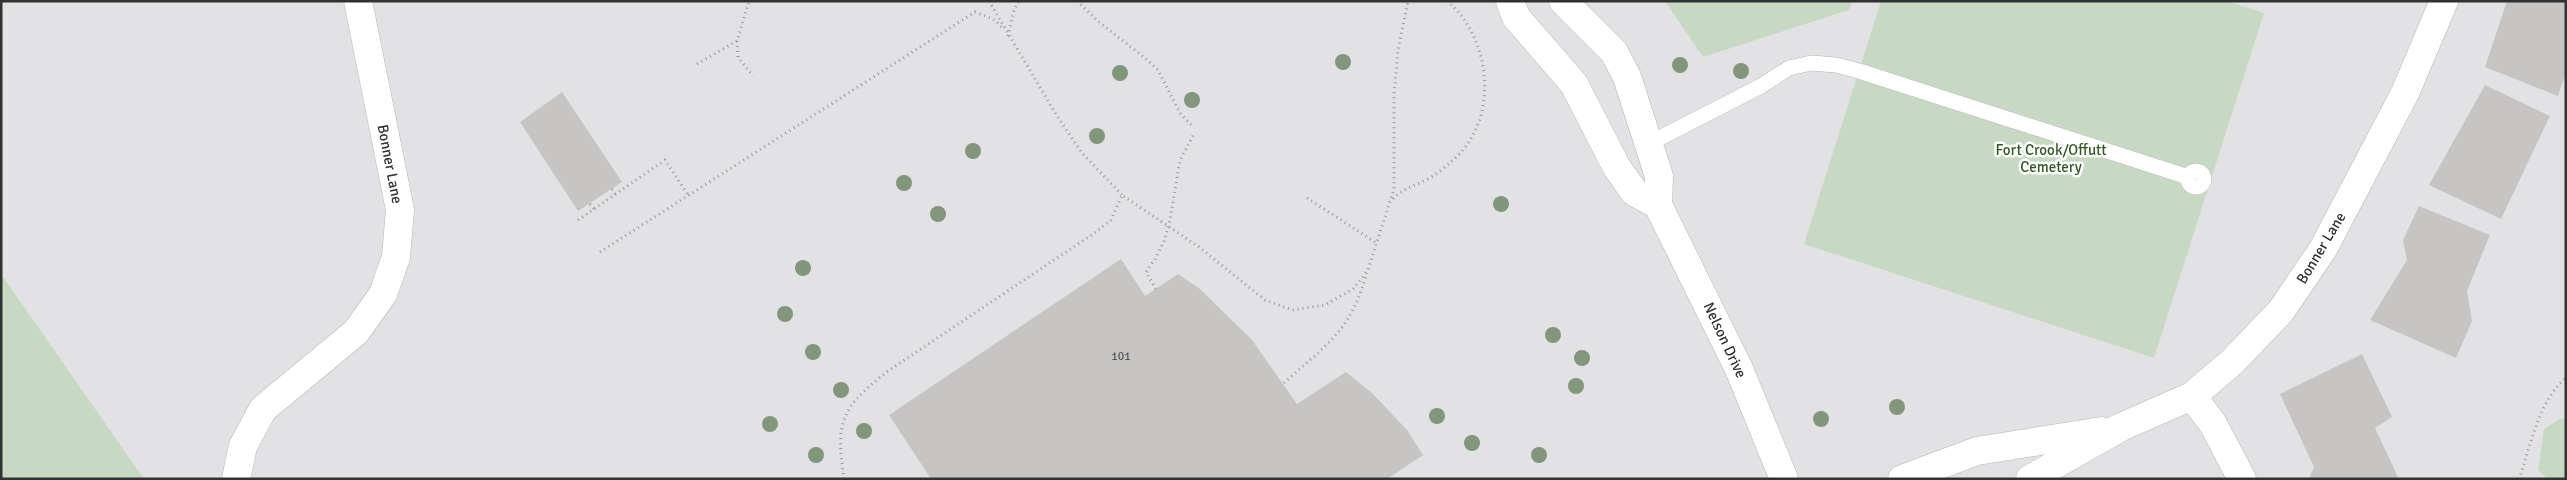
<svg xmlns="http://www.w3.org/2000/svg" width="2567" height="480" viewBox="0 0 2567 480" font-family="Signika,sans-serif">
	<rect width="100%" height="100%" fill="#e2e2e4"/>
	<g fill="#c8d9c3">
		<path d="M 1665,1 L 1852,1 L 1849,10 L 1703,57 Z"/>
		<path d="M 1881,1 L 2227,1 L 2264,13 L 2154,358 L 1804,244 Z"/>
		<path d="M 1,274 L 144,479 L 1,479 Z"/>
		<path d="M 2560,419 L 2566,419 L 2566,479 L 2548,479 L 2538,470 L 2544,429 Z"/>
	</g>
	<g fill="#c7c4c4">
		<path d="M 2507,1 L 2566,1 L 2566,72 L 2558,96 L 2485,67 Z"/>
		<path d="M 2485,85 L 2550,116 L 2501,219 L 2429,185 Z"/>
		<path d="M 562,92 L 622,182 L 578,211 L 520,122 Z"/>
		<path d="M 2419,206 L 2490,235 L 2467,291 L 2472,321 L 2456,358 L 2370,320 L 2407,260 L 2403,240 Z"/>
		<path d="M 1121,259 L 1145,296 L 1178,274 L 1200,289 L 1252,340 L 1297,404 L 1346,372 L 1372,393 L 1407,430 L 1423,455 L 1387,479 L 931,479 L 889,415 Z"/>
		<path d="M 2362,354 L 2392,417 L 2375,428 L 2398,477 L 2394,479 L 2309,479 L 2314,467 L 2280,394 Z"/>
	</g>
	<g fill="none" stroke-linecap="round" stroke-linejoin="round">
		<defs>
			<g id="lane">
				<path d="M 1648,144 L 1761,86 L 1789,68 L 1811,63 L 1836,65 L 1859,71 L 2188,177"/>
				<circle cx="2196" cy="179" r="8"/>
			</g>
			<g id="street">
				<path d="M 2192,396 L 2213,424 L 2242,479"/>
				<path d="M 236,479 L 243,446 L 263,409 L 356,332 L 383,294 L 396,257 L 400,210 L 358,1"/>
				<path d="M 1902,479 L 1977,451 L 2102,431"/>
				<path d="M 2030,479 L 2121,427 L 2192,396 L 2232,362 L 2281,311 L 2323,249 L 2405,93 L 2444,1"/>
			</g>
			<g id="secondary">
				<path d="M 1510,1 L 1516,17 L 1574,84 L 1616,166 L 1634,192 L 1658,205"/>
				<path d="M 1563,1 L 1614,52 L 1627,77 L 1659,176 L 1658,205 L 1739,369 L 1784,479"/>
			</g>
		</defs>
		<use href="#lane" stroke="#b6b6b8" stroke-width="16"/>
		<use href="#street" stroke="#b6b6b8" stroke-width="29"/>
		<use href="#secondary" stroke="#b6b6b8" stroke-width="29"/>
		<g stroke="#99999b" stroke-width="3" stroke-dasharray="1 4" stroke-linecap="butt">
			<path d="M 989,1 L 1057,116 L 1082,153 L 1122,195"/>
			<path d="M 1077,1 L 1100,23 L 1145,58 L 1158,70 L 1180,113 L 1193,127"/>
			<path d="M 1008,36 L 1014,10 L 1019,1"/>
			<path d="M 737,41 L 738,57 L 753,76"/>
			<path d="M 697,64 L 737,41 L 749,1"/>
			<path d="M 612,189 L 615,194"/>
			<path d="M 1307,198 L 1378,244"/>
			<path d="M 1393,199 C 1402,189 1414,186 1426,180 C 1435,176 1445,167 1453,160 C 1500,120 1492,38 1447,1"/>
			<path d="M 590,204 L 594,209"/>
			<path d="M 578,220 L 665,160 L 689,196"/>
			<path d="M 600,252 L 975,12 L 993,19 L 1004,29"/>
			<path d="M 1156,289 L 1146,272 L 1155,259 L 1164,241 L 1170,220 L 1180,160 L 1194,134"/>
			<path d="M 1284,383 C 1303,365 1327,348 1343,326 C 1355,310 1361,292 1367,273"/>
			<path d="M 844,479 C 835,420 842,407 888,371 L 1096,232 L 1111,220 L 1122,195 L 1199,247 L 1265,300 L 1292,310 L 1325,305 L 1353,289 L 1368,270 L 1394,189 L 1394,94 L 1398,50 L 1408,1"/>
			<path d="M 2519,479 C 2531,446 2538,401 2566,378"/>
		</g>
		<use href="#lane" stroke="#fff" stroke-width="15"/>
		<use href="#street" stroke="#fff" stroke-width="28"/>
		<use href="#secondary" stroke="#fff" stroke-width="28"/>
	</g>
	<g fill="#82967c">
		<circle cx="1343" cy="62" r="8"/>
		<circle cx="1680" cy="65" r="8"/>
		<circle cx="1741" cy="71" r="8"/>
		<circle cx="1120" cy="73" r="8"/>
		<circle cx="1192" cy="100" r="8"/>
		<circle cx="1097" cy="136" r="8"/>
		<circle cx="973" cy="151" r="8"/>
		<circle cx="904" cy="183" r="8"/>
		<circle cx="1501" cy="204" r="8"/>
		<circle cx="938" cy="214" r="8"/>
		<circle cx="803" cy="268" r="8"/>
		<circle cx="785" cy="314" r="8"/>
		<circle cx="1553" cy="335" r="8"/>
		<circle cx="813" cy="352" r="8"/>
		<circle cx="1582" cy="358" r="8"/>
		<circle cx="1576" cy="386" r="8"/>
		<circle cx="841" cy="390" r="8"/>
		<circle cx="1897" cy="407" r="8"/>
		<circle cx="1437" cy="416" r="8"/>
		<circle cx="1821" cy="419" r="8"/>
		<circle cx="770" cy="424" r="8"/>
		<circle cx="864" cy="431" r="8"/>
		<circle cx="1472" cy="443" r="8"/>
		<circle cx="816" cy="455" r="8"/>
		<circle cx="1539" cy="455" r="8"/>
	</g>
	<g text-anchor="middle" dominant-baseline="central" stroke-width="5" stroke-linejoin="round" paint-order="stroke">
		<g font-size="12" fill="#575657">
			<text x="1121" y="356">101</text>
		</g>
		<g font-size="15" fill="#345726" stroke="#fff">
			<text x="2051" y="150">Fort Crook/Offutt<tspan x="2051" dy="17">Cemetery</tspan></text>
		</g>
		<g font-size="15" fill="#323233" stroke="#fff">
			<text transform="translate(390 164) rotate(79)">Bonner Lane</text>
			<text transform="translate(2321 248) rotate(-59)">Bonner Lane</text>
			<text transform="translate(1725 340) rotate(65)">Nelson Drive</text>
		</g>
	</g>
	<rect width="2567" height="480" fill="none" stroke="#323233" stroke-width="5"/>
</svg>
